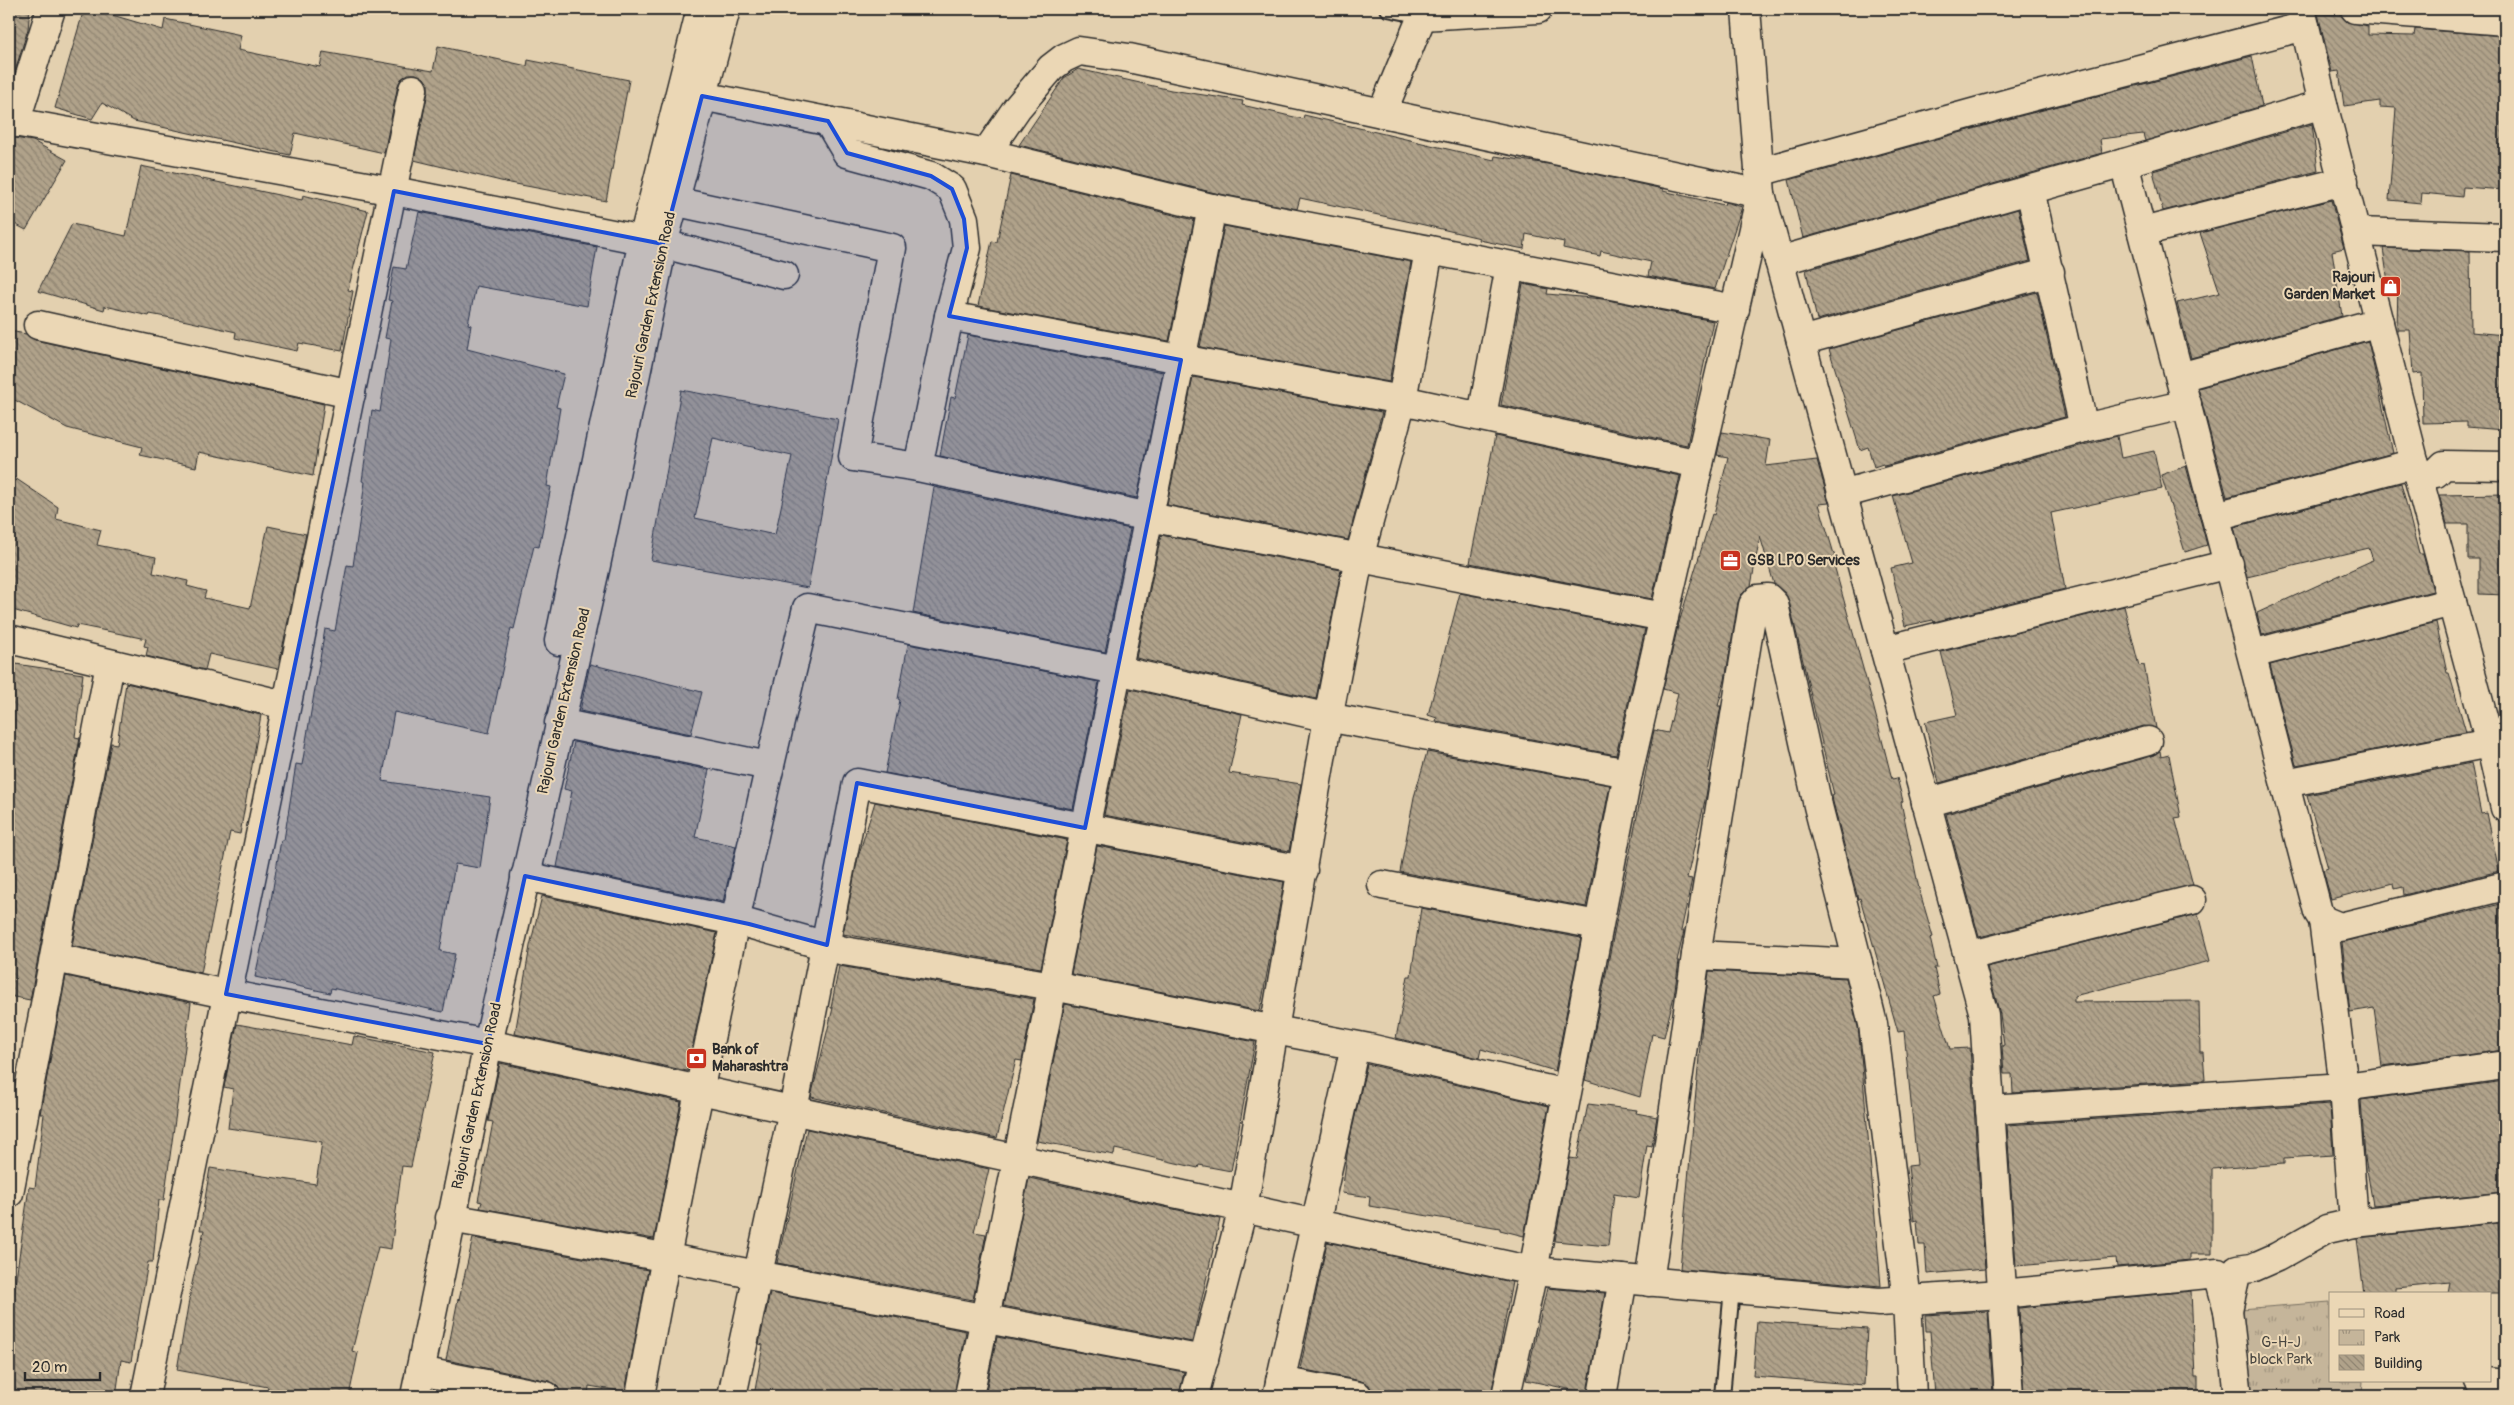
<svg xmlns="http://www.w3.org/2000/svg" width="2514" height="1405" viewBox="0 0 2514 1405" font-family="Pangolin,sans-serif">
	<defs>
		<pattern id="park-tufts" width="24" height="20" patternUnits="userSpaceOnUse" patternTransform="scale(1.25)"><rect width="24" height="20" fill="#c5b59a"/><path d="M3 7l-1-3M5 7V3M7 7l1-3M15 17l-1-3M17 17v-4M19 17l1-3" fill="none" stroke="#a0937e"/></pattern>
		<pattern id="building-back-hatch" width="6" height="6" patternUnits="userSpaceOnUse" patternTransform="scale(1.25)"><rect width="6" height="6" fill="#b0a28a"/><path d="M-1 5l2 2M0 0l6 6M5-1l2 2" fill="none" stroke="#8f8471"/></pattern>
	</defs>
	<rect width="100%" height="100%" fill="#e3d0af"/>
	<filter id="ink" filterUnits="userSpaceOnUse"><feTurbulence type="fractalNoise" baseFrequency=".02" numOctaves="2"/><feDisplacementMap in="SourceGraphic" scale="10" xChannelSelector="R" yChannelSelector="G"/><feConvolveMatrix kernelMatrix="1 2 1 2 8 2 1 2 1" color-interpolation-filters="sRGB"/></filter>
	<g filter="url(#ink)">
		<path fill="url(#park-tufts)" stroke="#787062" d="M 2330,1302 L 2330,1381 L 2363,1381 L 2362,1396 L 2238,1396 L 2228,1310 Z"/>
		<g fill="url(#building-back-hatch)" stroke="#2b2b2b" fill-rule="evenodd">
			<path d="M 9,9 L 30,9 L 28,29 L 10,87 Z"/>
			<path d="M 84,9 L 92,9 L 163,30 L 165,19 L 241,35 L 238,50 L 320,67 L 323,52 L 433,71 L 438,46 L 527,66 L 528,60 L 629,80 L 606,201 L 505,182 L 414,160 L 428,92 L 428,84 L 424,78 L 416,74 L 408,74 L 401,79 L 398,85 L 384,153 L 295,133 L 290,155 L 134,121 L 102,103 L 92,119 L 55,108 Z"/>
			<path d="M 2318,14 L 2341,15 L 2347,22 L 2368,26 L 2368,35 L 2414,36 L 2415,29 L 2505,36 L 2505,190 L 2463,187 L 2462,197 L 2422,193 L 2421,203 L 2389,200 L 2396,108 L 2380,107 L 2380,101 L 2344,106 L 2339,71 L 2332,72 Z"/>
			<path d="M 2252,56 L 2262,106 L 2145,141 L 2143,134 L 2100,139 L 2102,153 L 1803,238 L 1789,180 L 2020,116 Z"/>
			<path d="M 1078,69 L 1171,90 L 1243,101 L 1242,105 L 1303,119 L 1304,115 L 1494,160 L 1495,156 L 1548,164 L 1663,189 L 1663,191 L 1724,205 L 1725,202 L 1742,207 L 1715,289 L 1648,276 L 1651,262 L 1601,251 L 1600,256 L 1563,248 L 1564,242 L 1526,234 L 1524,249 L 1479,240 L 1480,238 L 1420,224 L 1300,198 L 1297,209 L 1215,193 L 1019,145 L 1064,78 Z"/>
			<path d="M 2312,124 L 2318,171 L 2163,211 L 2153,171 Z"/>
			<path d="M 9,137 L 33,141 L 67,160 L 26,230 L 9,221 Z"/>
			<path d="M 141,166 L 302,200 L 303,195 L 368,211 L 348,290 L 353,291 L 342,351 L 299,343 L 297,351 L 235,338 L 236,332 L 187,321 L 150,314 L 149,316 L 105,306 L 104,310 L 38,291 L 72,224 L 126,236 Z"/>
			<path d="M 1011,175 L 1194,220 L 1169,341 L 978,306 L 992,241 L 997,242 Z"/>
			<path d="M 2331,200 L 2344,248 L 2332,251 L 2342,316 L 2191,358 L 2177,303 L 2220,293 L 2200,233 Z"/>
			<path d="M 2018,209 L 2030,261 L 1817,320 L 1806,270 Z"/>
			<path d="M 419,212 L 597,247 L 587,306 L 476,286 L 468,324 L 471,325 L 467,349 L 564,374 L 556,407 L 560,408 L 547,486 L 551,487 L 539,547 L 534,546 L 514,629 L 511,628 L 489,733 L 394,712 L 382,781 L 490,797 L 480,868 L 455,864 L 440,951 L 455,954 L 443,1012 L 331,988 L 330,993 L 255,977 L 269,912 L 281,840 L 284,840 L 296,764 L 302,765 L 325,629 L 335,631 L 347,565 L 353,566 L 365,482 L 362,481 L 372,410 L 380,412 L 391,339 L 385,338 L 392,301 L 388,300 L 394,267 L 406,269 Z"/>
			<path d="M 1224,226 L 1411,262 L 1389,382 L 1200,347 Z"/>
			<path d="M 2383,248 L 2470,251 L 2471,332 L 2505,335 L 2504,430 L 2467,427 L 2467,422 L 2423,423 L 2422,373 L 2413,374 L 2410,330 L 2397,330 L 2398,281 L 2388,282 Z"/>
			<path d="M 1523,284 L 1548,289 L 1547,294 L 1603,299 L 1713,321 L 1687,445 L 1501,405 Z"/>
			<path d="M 2037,292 L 2065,417 L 1884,466 L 1883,464 L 1874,467 L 1868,447 L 1860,450 L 1829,349 Z"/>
			<path d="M 9,331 L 26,334 L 35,340 L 324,404 L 313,476 L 199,452 L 196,467 L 140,455 L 142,447 L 67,428 L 9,397 Z"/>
			<path d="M 968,335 L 1163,372 L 1137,498 L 940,456 L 951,397 L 955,398 Z"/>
			<path d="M 2368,341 L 2393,453 L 2227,497 L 2198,388 Z"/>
			<path d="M 1193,377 L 1382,412 L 1348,540 L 1167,505 Z"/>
			<path d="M 681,390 L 838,419 L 808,588 L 651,560 ZM 713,438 L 792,456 L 775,535 L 695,518 Z"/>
			<path d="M 1722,432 L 1770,440 L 1766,466 L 1817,460 L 1829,503 L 1819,504 L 1837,564 L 1834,565 L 1871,697 L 1892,779 L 1897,778 L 1903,801 L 1901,802 L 1919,889 L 1933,937 L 1930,938 L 1937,968 L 1934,968 L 1940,994 L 1934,996 L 1950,1049 L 1970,1048 L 1985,1269 L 1927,1274 L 1925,1245 L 1919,1245 L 1917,1220 L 1914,1221 L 1908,1166 L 1917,1165 L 1904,1031 L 1898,1032 L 1860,898 L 1858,899 L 1833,802 L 1832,796 L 1834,795 L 1789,601 L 1785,593 L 1774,584 L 1760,536 L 1751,586 L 1741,595 L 1738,602 L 1725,680 L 1718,706 L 1721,706 L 1708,772 L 1710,772 L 1706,796 L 1687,878 L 1692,879 L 1681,931 L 1684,931 L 1677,961 L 1679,961 L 1674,996 L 1664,1037 L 1652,1034 L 1640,1097 L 1585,1080 L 1654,730 L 1668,733 L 1678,693 L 1663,689 L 1678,626 L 1712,514 L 1714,515 L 1728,457 L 1717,455 Z"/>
			<path d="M 1495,436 L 1680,476 L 1652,599 L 1470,563 Z"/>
			<path d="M 2117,436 L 2121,458 L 2154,451 L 2162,489 L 2051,513 L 2065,589 L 1934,622 L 1933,620 L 1905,626 L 1891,568 L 1912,563 L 1893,496 Z"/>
			<path d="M 2186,466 L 2207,545 L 2185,552 L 2161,475 Z"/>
			<path d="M 9,474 L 58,507 L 56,519 L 101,530 L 97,545 L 156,557 L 153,573 L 188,581 L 187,586 L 206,591 L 204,598 L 250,608 L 268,526 L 306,534 L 278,669 L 209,654 L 205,670 L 146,656 L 148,647 L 144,646 L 146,639 L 77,625 L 76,628 L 9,609 Z"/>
			<path d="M 2401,483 L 2419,554 L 2423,554 L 2433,591 L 2262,635 L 2257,613 L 2373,560 L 2369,548 L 2247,577 L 2234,527 Z"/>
			<path d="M 934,487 L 1130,529 L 1105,652 L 913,613 Z"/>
			<path d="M 2505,494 L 2505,595 L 2479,594 L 2479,559 L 2468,559 L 2468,524 L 2447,524 L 2439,495 Z"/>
			<path d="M 1161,535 L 1341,570 L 1316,699 L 1136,658 Z"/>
			<path d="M 1460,593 L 1645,629 L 1616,755 L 1436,721 L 1437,718 L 1428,715 Z"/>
			<path d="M 2124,606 L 2139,666 L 2144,665 L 2156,728 L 2144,726 L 1939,783 L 1925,722 L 1957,715 L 1941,652 Z"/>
			<path d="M 2436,622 L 2447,673 L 2449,673 L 2466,732 L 2296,765 L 2270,665 Z"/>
			<path d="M 908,644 L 1099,682 L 1073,809 L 885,773 L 900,700 L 898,699 Z"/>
			<path d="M 9,663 L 83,674 L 75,737 L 80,738 L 30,1000 L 9,996 Z"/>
			<path d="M 590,664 L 702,692 L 691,734 L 580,711 Z"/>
			<path d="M 126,683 L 261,715 L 240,834 L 230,832 L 201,973 L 72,946 L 111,743 L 117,744 Z"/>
			<path d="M 1130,689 L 1242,714 L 1229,773 L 1301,784 L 1289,851 L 1104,815 Z"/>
			<path d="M 574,742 L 709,770 L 695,837 L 736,846 L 723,902 L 557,867 L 572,791 L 564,789 Z"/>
			<path d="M 2160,751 L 2161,757 L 2169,755 L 2181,817 L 2175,818 L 2193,885 L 1979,937 L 1946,814 L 2152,756 Z"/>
			<path d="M 1427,752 L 1610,785 L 1586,907 L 1400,872 L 1414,797 Z"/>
			<path d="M 2471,763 L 2481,814 L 2487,813 L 2499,871 L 2404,895 L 2403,887 L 2395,889 L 2394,883 L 2331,899 L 2323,870 L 2328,868 L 2307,795 Z"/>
			<path d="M 875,802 L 1067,840 L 1041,968 L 843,934 L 858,857 Z"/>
			<path d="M 1097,846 L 1284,882 L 1260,1011 L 1071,974 Z"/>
			<path d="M 542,896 L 717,933 L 687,1071 L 515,1034 L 530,946 Z"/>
			<path d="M 2505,903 L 2505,1050 L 2382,1066 L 2374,1008 L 2350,1012 L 2342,942 Z"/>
			<path d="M 1421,908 L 1581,938 L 1555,1071 L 1481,1049 L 1479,1058 L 1396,1038 L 1408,976 L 1411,976 Z"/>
			<path d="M 2198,914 L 2210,961 L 2074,996 L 2074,1002 L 2199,1001 L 2200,1052 L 2203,1052 L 2205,1080 L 2013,1093 L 2012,1074 L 2004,1074 L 2002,1046 L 2004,1045 L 2000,1014 L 1987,967 Z"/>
			<path d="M 839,966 L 1034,999 L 1022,1061 L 1016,1060 L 997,1138 L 811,1097 L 833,1008 L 831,1008 Z"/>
			<path d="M 1709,971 L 1846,978 L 1858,1027 L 1861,1055 L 1881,1286 L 1680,1269 L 1702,1024 Z"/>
			<path d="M 66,976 L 191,1003 L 164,1200 L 159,1200 L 153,1262 L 148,1262 L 131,1362 L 121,1360 L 116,1396 L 9,1396 L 9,1327 L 29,1187 L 35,1188 L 44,1114 L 40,1114 Z"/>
			<path d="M 1065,1004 L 1255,1042 L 1231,1171 L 1199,1165 L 1198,1168 L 1115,1149 L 1114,1155 L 1037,1141 Z"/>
			<path d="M 237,1024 L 352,1045 L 354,1036 L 435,1052 L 411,1167 L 402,1166 L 391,1249 L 378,1247 L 352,1351 L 358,1353 L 349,1396 L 287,1396 L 267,1392 L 268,1387 L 177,1370 L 191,1288 L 204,1230 L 200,1230 L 210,1168 L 316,1184 L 322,1142 L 228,1128 L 233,1089 L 224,1087 Z"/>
			<path d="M 500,1063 L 681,1102 L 654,1239 L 480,1208 L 482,1202 L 478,1201 L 493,1122 L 488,1121 Z"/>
			<path d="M 1367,1064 L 1549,1106 L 1524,1236 L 1500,1230 L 1500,1228 L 1369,1206 L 1370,1197 L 1342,1193 L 1348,1147 Z"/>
			<path d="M 2505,1081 L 2505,1192 L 2373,1205 L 2365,1158 L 2361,1100 Z"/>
			<path d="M 1588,1104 L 1637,1110 L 1636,1113 L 1657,1117 L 1652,1146 L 1647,1145 L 1639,1198 L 1614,1194 L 1608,1246 L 1555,1241 L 1570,1158 L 1577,1159 Z"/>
			<path d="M 2330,1104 L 2333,1155 L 2284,1158 L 2284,1164 L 2212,1169 L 2212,1254 L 2190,1254 L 2190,1260 L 2117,1267 L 2116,1258 L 2016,1266 L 2007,1125 Z"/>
			<path d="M 807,1129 L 989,1169 L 974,1232 L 986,1234 L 973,1300 L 777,1263 Z"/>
			<path d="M 1029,1178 L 1220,1219 L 1192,1342 L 1003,1306 Z"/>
			<path d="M 2498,1223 L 2505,1294 L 2448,1294 L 2450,1282 L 2396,1287 L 2396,1291 L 2364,1294 L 2357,1238 Z"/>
			<path d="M 473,1238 L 648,1270 L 625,1392 L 589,1386 L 588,1396 L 561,1396 L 557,1385 L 549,1381 L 446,1360 L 458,1299 L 459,1300 Z"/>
			<path d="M 1327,1242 L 1512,1282 L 1491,1396 L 1440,1396 L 1413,1391 L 1413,1396 L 1373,1396 L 1369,1385 L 1361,1381 L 1300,1369 Z"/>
			<path d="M 1547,1288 L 1605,1293 L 1587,1393 L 1526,1380 Z"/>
			<path d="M 2191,1291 L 2195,1377 L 2198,1377 L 2198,1396 L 2024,1396 L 2019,1308 Z"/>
			<path d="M 770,1293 L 966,1331 L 954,1396 L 754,1396 L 763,1345 L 759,1344 Z"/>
			<path d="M 1988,1311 L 1993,1396 L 1935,1396 L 1930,1331 L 1926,1331 L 1925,1315 Z"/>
			<path d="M 1757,1321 L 1867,1329 L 1864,1385 L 1753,1376 Z"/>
			<path d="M 997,1337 L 1184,1372 L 1179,1396 L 985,1396 Z"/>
		</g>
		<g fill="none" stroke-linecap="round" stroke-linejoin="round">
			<defs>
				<g id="lane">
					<path d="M 1388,9 L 1422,16"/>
					<path d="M 1722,1396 L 1732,1289"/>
				</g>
				<g id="street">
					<path d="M 2301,9 L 2323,104 L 2418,476 L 2490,743 L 2505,808"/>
					<path d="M 2355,9 L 2505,21"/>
					<path d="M 1422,16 L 1538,9"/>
					<path d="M 702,96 L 986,153 L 1212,208 L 1735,309"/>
					<path d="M 1382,113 L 1761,194 L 1984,1015 L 2009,1396"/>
					<path d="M 9,121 L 394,191 L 663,244 L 784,275"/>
					<path d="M 828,121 L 847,153 L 931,176 L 952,189 L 964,219 L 967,248 L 949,316 L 918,467"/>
					<path d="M 15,123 L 51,9"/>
					<path d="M 986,153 L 1017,108 L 1051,68 L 1064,58 L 1079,51 L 1129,58 L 1382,113 L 1425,9"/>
					<path d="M 2124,163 L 2323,104"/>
					<path d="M 1759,172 L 2016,101 L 2305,26"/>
					<path d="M 2030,190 L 2084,428"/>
					<path d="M 673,201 L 892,248 L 853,457 L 918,467 L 1149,517 L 1664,617"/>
					<path d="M 2142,232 L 2344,181"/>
					<path d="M 2357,232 L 2505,237"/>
					<path d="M 1779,261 L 2124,163 L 2318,912 L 2323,920 L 2340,927 L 2505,886"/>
					<path d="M 949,316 L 1402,400 L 1699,464"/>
					<path d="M 38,325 L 351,394"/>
					<path d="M 1801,341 L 2050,272"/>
					<path d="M 2180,377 L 2379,322"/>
					<path d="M 1482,416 L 1510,266"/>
					<path d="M 2418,476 L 2436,473 L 2444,465 L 2505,466"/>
					<path d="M 1842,494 L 2084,428 L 2187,404"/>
					<path d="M 2216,516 L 2415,463"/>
					<path d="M 9,639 L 285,705"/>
					<path d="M 559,641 L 643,240 L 701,9"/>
					<path d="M 1885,650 L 2229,564"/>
					<path d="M 2252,654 L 2452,602"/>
					<path d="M 559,723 L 769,766"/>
					<path d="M 2285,783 L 2490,743"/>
					<path d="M 1926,803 L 2148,741"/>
					<path d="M 525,876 L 749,924 L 844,951 L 1053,986 L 1275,1030 L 1369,1048 L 1566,1094"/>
					<path d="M 1382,885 L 1598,925"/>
					<path d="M 2323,920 L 2344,1087 L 2354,1223"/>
					<path d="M 1696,955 L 1753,605 L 1758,599 L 1768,598 L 1774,604 L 1818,806 L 1858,963"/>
					<path d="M 1968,956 L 2192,900"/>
					<path d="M 55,958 L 226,994 L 488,1044 L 1533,1271 L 1879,1302 L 2001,1294 L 2218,1273 L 2228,1310 L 2237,1270 L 2252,1268 L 2277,1257 L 2327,1229 L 2354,1223 L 2505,1207"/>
					<path d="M 1990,1110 L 2344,1087 L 2505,1065"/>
					<path d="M 9,1193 L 110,664"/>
					<path d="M 450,1218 C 702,1262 952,1314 1204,1360"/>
					<path d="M 1649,1282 L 1696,955 L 1858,963 L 1873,1024 L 1907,1301 L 1912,1396"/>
					<path d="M 2228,1310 L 2238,1396"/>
					<path d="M 420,1371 L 546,1396"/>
					<path d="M 1280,1381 L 1358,1396"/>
					<path d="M 2478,1381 L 2505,1384"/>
					<path d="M 145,1396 L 413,89"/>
					<path d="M 415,1396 L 488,1044 L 596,565 L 663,244 L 726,9"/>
					<path d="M 640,1396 C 688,1132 744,869 807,608 L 1117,670 L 1316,715 L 1628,773"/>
					<path d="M 732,1396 L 793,1110 L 857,783 L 1303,870"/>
					<path d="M 969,1396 L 1212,208"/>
					<path d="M 1194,1396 L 1243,1208 L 1328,718 L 1359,558 L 1402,400 L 1429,250"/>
					<path d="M 1277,1396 L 1355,1046"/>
					<path d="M 1506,1396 L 1533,1271 L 1627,778 L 1761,194 L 1746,9"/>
					<path d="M 1602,1396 L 1623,1279"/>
				</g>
			</defs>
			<use href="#lane" stroke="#2b2b2b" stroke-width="18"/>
			<use href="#street" stroke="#2b2b2b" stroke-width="31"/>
			<use href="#lane" stroke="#ebd7b5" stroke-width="14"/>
			<use href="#street" stroke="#ebd7b5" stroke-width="28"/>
		</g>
	</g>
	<path fill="#1d4ed8" fill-opacity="0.2" stroke="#1d4ed8" stroke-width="4" stroke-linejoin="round" d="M 702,96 L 828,121 L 847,153 L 931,176 L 952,189 L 964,219 L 967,248 L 949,316 L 1181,360 L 1085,828 L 857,783 L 827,945 L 749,924 L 525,876 L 488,1044 L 226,994 L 394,191 L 663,244 Z"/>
	<defs>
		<symbol id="shop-square" viewBox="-11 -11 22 22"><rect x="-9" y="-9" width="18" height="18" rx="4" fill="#c8321e" stroke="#ebd7b5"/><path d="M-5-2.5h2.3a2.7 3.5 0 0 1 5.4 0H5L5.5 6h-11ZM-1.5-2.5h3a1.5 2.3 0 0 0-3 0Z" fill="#fff"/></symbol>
		<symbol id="office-square" viewBox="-11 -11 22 22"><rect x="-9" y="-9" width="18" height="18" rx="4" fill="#c8321e" stroke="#ebd7b5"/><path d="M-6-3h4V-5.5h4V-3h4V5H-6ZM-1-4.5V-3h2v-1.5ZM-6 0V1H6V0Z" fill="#fff"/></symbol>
		<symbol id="bank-square" viewBox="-11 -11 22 22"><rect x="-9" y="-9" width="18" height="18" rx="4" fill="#c8321e" stroke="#ebd7b5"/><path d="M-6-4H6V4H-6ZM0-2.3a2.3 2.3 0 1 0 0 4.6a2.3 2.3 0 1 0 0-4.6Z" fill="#fff"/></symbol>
	</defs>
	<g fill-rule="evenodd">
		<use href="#shop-square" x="2378" y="274" width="25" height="25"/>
		<use href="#office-square" x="1718" y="548" width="25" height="25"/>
		<use href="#bank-square" x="684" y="1046" width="25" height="25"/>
	</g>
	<g text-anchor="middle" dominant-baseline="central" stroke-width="4" stroke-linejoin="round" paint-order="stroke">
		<g font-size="15" font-weight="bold" fill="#2b2b2b" stroke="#ebd7b5" text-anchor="start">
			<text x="2375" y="277" text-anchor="end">Rajouri<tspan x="2375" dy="17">Garden Market</tspan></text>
			<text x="1747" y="560">GSB LPO Services</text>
			<text x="712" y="1049">Bank of<tspan x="712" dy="17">Maharashtra</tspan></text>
		</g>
		<g font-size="15" fill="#2b2b2b" stroke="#ebd7b5">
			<text transform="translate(651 305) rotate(-78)">Rajouri Garden Extension Road</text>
			<text transform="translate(564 701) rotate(-77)">Rajouri Garden Extension Road</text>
			<text transform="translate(477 1096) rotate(-78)">Rajouri Garden Extension Road</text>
		</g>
		<g font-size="15" fill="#4a4741" stroke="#ebd7b5">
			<text x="2281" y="1342">G-H-J<tspan x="2281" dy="17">block Park</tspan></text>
		</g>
	</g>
	<rect width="2514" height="1405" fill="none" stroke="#ebd7b5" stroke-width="30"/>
	<rect x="15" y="15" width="2484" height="1375" fill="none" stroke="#2b2b2b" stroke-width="2" filter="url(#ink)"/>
	<rect x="2329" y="1292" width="162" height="90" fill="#ebd7b5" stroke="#9e927e"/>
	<rect x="2339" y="1309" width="25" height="8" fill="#ebd7b5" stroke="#9e927e"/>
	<text x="2374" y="1318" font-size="15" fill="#2b2b2b">Road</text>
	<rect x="2339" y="1330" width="25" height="15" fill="url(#park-tufts)" stroke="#9e927e"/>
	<text x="2374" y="1342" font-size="15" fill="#2b2b2b">Park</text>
	<rect x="2339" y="1355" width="25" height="15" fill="url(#building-back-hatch)" stroke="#9e927e"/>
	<text x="2374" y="1368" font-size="15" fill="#2b2b2b">Building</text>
	<path d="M25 1372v8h75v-8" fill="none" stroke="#2b2b2b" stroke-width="2.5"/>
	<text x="32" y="1372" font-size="15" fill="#2b2b2b" stroke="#ebd7b5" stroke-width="4" paint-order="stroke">20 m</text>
</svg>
